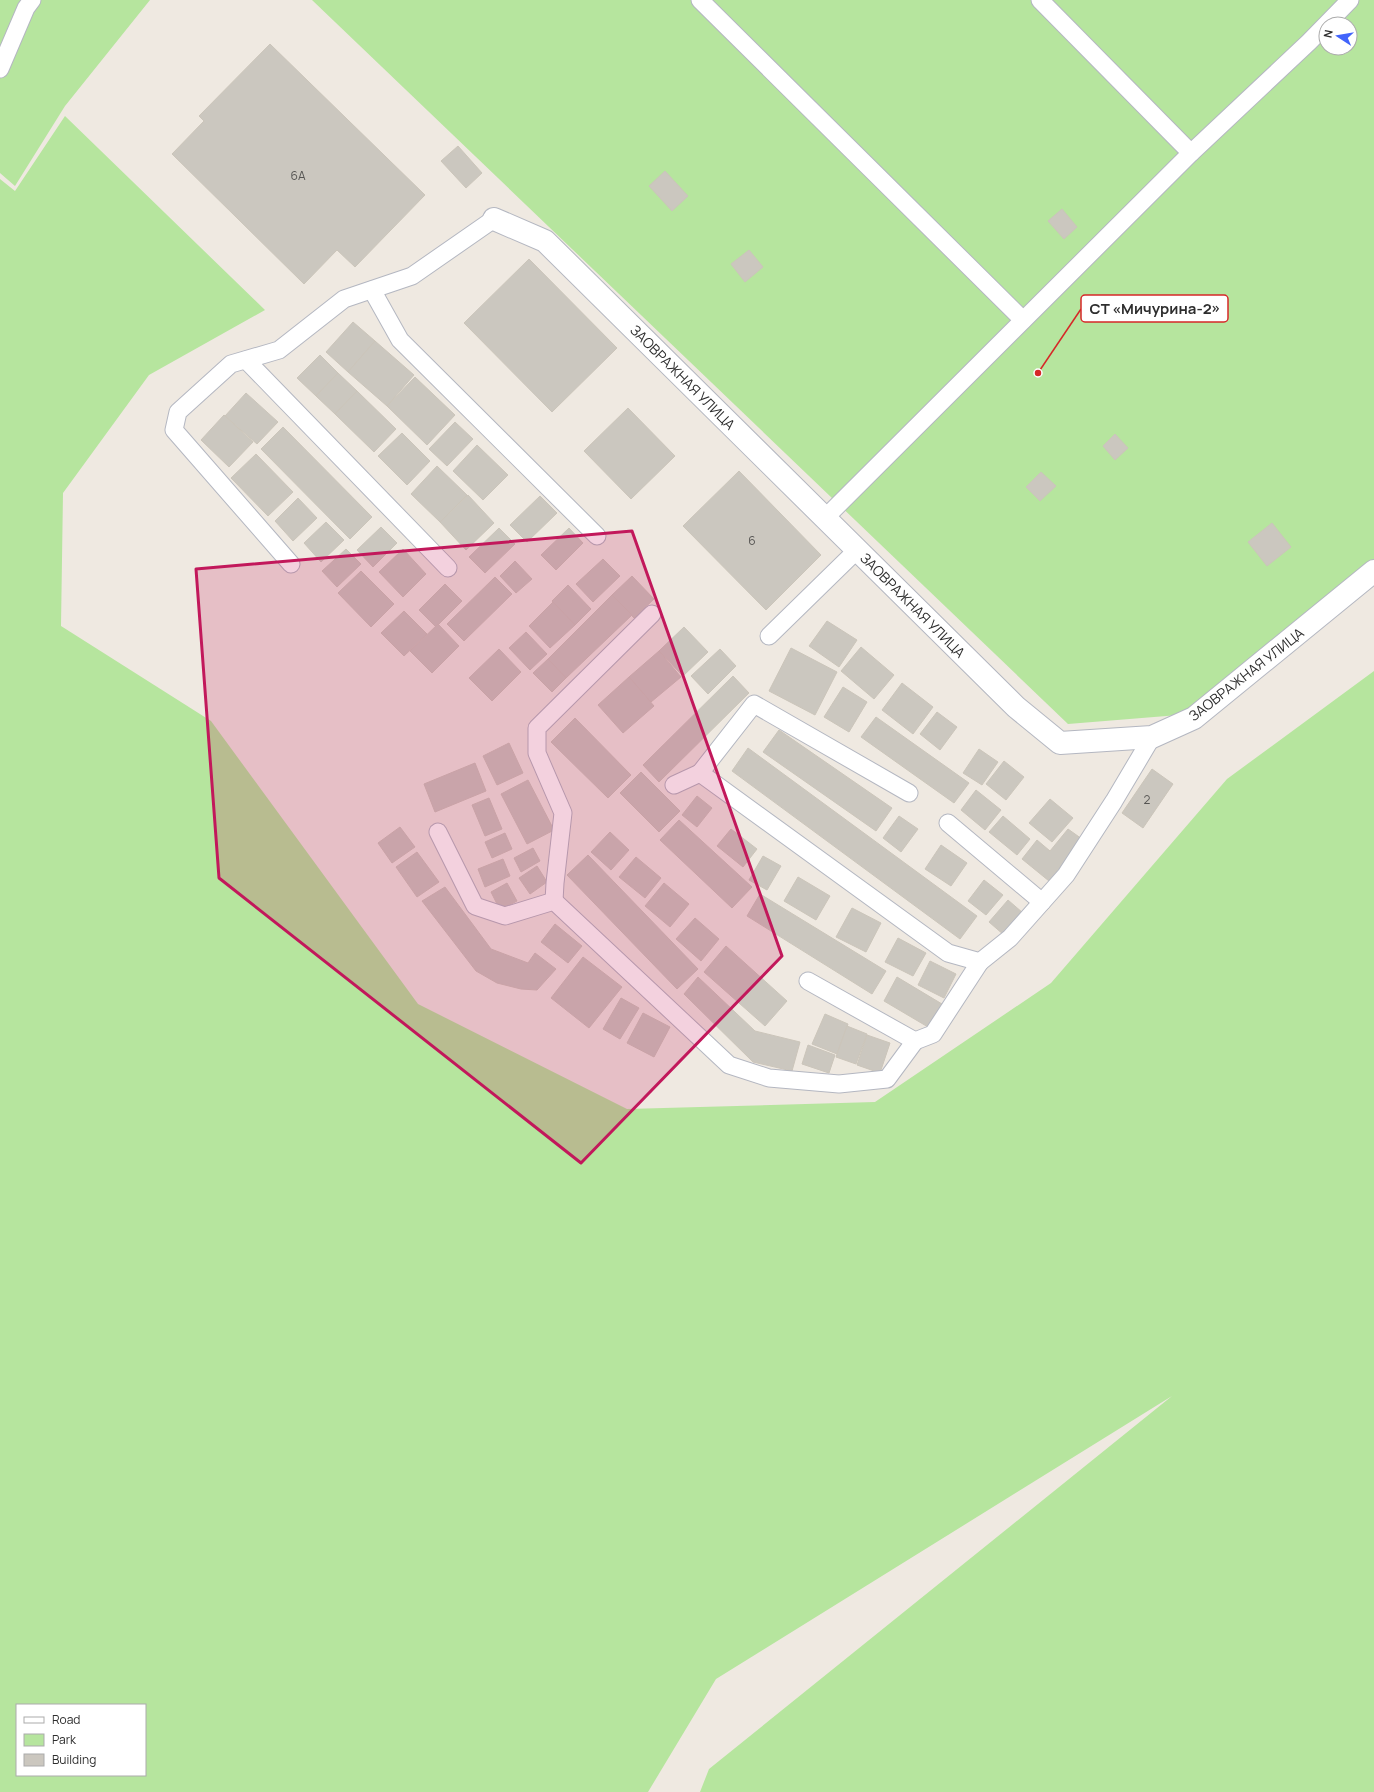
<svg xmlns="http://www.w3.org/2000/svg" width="1374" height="1792" viewBox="0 0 1374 1792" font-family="Manrope,sans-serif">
	<rect width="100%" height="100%" fill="#efe9e1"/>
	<g fill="#b6e59e" fill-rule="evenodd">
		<path d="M 0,0 L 150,0 L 65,106 L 15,186 L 0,173 Z"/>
		<path d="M 312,0 L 1374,0 L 1374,559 L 1191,714 L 1068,724 ZM 1326,24 L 1350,24 L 1350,48 L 1326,48 Z"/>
		<path d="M 65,116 L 265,310 L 149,375 L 63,493 L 61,626 L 211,721 L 418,1004 L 627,1109 L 875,1102 L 1051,983 L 1227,779 L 1374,671 L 1374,1792 L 700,1792 L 709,1769 L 1172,1396 L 716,1679 L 648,1792 L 0,1792 L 0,179 L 15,191 ZM 17,1705 L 145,1705 L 145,1775 L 17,1775 Z"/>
	</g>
	<g fill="#cbc7bf" stroke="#cbc5ba">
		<path d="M 270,44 L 425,195 L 355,267 L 337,250 L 304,284 L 172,154 L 204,121 L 199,116 Z"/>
		<path d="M 458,146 L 482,173 L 466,188 L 441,161 Z"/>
		<path d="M 665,171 L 688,196 L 672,211 L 649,186 Z"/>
		<path d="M 1062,209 L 1077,227 L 1064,239 L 1048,221 Z"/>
		<path d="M 749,250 L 763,267 L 745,282 L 731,264 Z"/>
		<path d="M 529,259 L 617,348 L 552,412 L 464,323 Z"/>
		<path d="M 353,322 L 375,341 L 348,372 L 326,352 Z"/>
		<path d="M 375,341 L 414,375 L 387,406 L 348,372 Z"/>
		<path d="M 320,355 L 338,373 L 316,396 L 297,378 Z"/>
		<path d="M 338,373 L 357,391 L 335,414 L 316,396 Z"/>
		<path d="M 415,377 L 455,415 L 427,445 L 387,406 Z"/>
		<path d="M 357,391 L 396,429 L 374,452 L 335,414 Z"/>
		<path d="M 246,393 L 278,422 L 257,444 L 225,416 Z"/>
		<path d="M 628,408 L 675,456 L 631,499 L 584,451 Z"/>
		<path d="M 224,415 L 253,442 L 229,467 L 201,440 Z"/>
		<path d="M 455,422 L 473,439 L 447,466 L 429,449 Z"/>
		<path d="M 283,427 L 372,517 L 350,539 L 261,449 Z"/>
		<path d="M 402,433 L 430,461 L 407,485 L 378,456 Z"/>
		<path d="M 1115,434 L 1128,448 L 1115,460 L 1103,446 Z"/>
		<path d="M 477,445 L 508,475 L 483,500 L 453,471 Z"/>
		<path d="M 256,454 L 293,492 L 268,516 L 231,478 Z"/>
		<path d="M 437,466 L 467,495 L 440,522 L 411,494 Z"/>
		<path d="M 739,471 L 821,555 L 766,610 L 683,526 Z"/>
		<path d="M 1041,472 L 1056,486 L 1040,501 L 1026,487 Z"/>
		<path d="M 468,495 L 494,523 L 466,550 L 440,522 Z"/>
		<path d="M 540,496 L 557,513 L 527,542 L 510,525 Z"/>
		<path d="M 298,498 L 317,518 L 293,541 L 275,521 Z"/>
		<path d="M 326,522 L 344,540 L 321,562 L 304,543 Z"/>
		<path d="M 1272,523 L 1291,547 L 1267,566 L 1248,542 Z"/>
		<path d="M 381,527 L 397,543 L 373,567 L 357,550 Z"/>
		<path d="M 499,528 L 515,544 L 485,573 L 469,557 Z"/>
		<path d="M 569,528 L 583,543 L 556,570 L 541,555 Z"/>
		<path d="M 346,549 L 361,564 L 337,587 L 322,571 Z"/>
		<path d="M 403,549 L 426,574 L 403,597 L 379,572 Z"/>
		<path d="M 603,559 L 620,576 L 593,602 L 576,584 Z"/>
		<path d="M 515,561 L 532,579 L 516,593 L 500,576 Z"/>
		<path d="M 361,571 L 394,604 L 371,627 L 338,593 Z"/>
		<path d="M 632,576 L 654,599 L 634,618 L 612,595 Z"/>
		<path d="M 495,577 L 512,594 L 464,641 L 447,624 Z"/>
		<path d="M 445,584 L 462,601 L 436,627 L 419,610 Z"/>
		<path d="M 568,585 L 591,609 L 575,625 L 552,601 Z"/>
		<path d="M 612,595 L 632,615 L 566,678 L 548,659 Z"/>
		<path d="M 553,602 L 575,625 L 550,648 L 529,626 Z"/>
		<path d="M 404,611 L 427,634 L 404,656 L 381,633 Z"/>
		<path d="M 827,621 L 857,640 L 839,667 L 809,646 Z"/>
		<path d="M 438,624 L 459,646 L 432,673 L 410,651 Z"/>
		<path d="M 684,627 L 708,652 L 683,676 L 659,651 Z"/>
		<path d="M 526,632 L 547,654 L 530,670 L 509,648 Z"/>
		<path d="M 861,647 L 894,675 L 874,699 L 841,671 Z"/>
		<path d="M 791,648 L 837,672 L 815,715 L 769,691 Z"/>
		<path d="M 499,649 L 521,672 L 492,701 L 469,678 Z"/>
		<path d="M 720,649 L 736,666 L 708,694 L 691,676 Z"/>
		<path d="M 659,651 L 681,677 L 651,702 L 629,677 Z"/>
		<path d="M 548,659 L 566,678 L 552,692 L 533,673 Z"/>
		<path d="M 733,676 L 749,693 L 659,782 L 643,765 Z"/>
		<path d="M 629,677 L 654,706 L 623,733 L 598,705 Z"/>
		<path d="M 902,683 L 933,707 L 913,734 L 882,710 Z"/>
		<path d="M 843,687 L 867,702 L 849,732 L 824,717 Z"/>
		<path d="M 937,712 L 957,727 L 940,750 L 920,734 Z"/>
		<path d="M 876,717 L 969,783 L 954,803 L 861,737 Z"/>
		<path d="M 575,718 L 631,775 L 608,798 L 551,742 Z"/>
		<path d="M 779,730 L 892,808 L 876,831 L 763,752 Z"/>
		<path d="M 509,743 L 523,773 L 497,785 L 483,756 Z"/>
		<path d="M 748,748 L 977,916 L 960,939 L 732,771 Z"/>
		<path d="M 979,749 L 998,762 L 982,785 L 963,773 Z"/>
		<path d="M 1004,761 L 1024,777 L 1006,800 L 986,784 Z"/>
		<path d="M 475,763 L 486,791 L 435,812 L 424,784 Z"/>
		<path d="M 1152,769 L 1173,784 L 1143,828 L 1122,813 Z"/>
		<path d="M 641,772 L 680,811 L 659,832 L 620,793 Z"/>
		<path d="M 528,780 L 554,830 L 527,844 L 501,794 Z"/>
		<path d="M 976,790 L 1001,810 L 985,830 L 961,810 Z"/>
		<path d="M 697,796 L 712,808 L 697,827 L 682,815 Z"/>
		<path d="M 489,798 L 502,829 L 485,836 L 472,805 Z"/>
		<path d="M 1050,799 L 1073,818 L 1052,842 L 1029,823 Z"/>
		<path d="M 899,816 L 918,829 L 901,852 L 883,838 Z"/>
		<path d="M 1003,816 L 1030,839 L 1017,855 L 989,832 Z"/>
		<path d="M 679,820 L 752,887 L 732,908 L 660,840 Z"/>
		<path d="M 400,827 L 415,847 L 392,863 L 378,843 Z"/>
		<path d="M 731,829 L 757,849 L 743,867 L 717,846 Z"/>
		<path d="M 1068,829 L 1082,839 L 1049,881 L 1022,859 L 1037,840 L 1050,851 Z"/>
		<path d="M 610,832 L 629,850 L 611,870 L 591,852 Z"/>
		<path d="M 505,833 L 512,849 L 492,858 L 485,842 Z"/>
		<path d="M 941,845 L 967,863 L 951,886 L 925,869 Z"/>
		<path d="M 533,848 L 540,861 L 521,872 L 514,858 Z"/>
		<path d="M 417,852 L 439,882 L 417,897 L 396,867 Z"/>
		<path d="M 588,855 L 698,969 L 677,989 L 567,875 Z"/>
		<path d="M 763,856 L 781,866 L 767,890 L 749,880 Z"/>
		<path d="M 636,857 L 661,878 L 645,898 L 619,877 Z"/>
		<path d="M 503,859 L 510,876 L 485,887 L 478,869 Z"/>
		<path d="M 537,866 L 547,882 L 530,894 L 519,878 Z"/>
		<path d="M 798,877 L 830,896 L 816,920 L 784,901 Z"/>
		<path d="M 984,880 L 1003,895 L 986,915 L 968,901 Z"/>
		<path d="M 507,883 L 517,901 L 500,910 L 491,892 Z"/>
		<path d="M 664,883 L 689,904 L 670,927 L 645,906 Z"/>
		<path d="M 445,887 L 491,949 L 528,963 L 535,953 L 556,969 L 537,990 L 521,989 L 497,983 L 476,971 L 422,901 Z"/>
		<path d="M 760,894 L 886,971 L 872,994 L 747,916 Z"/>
		<path d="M 1008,900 L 1023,913 L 1004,935 L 989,922 Z"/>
		<path d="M 852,908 L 881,923 L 866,952 L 836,937 Z"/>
		<path d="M 695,918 L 719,939 L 701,961 L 676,939 Z"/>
		<path d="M 555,924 L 582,946 L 568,963 L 541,942 Z"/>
		<path d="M 898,938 L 926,953 L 913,976 L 885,962 Z"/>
		<path d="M 726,946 L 787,1001 L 765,1026 L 704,972 Z"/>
		<path d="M 583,957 L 622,987 L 589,1028 L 551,998 Z"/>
		<path d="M 930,961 L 956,974 L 944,998 L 918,985 Z"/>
		<path d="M 698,977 L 755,1031 L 800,1042 L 792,1071 L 753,1062 L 684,994 Z"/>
		<path d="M 897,977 L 942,1004 L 928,1027 L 884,1001 Z"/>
		<path d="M 621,998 L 639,1008 L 620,1039 L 603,1029 Z"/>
		<path d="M 643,1013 L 670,1027 L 654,1057 L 627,1043 Z"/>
		<path d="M 825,1014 L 848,1024 L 837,1054 L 812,1044 Z"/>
		<path d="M 847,1026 L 867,1034 L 856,1064 L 836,1057 Z"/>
		<path d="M 867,1035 L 890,1043 L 880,1073 L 857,1065 Z"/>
		<path d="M 808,1045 L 835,1055 L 829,1073 L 802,1064 Z"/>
	</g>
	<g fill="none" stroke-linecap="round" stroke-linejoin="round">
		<defs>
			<g id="service">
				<path d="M 700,0 L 1023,320"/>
				<path d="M 1040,0 L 1191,153"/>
				<path d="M 0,69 L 26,8 L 32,0"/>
				<path d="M 372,290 L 400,340 L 597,536"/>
				<path d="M 246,360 L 448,568"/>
				<path d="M 825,518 L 1191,153 L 1309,42 L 1350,0"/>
				<path d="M 291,564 L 174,430 L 178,412 L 231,364 L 279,350 L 344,299 L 412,276 L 494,219"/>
				<path d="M 769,636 L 857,550"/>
				<path d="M 674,785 L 700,773"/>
				<path d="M 909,793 L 754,704 L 700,773 L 948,953 L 980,962 L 1010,938 L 1066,875 L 1114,801 L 1152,737"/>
				<path d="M 948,823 L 1042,902"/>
				<path d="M 438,832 L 475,906 L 505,916 L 554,901 L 729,1065 L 769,1078 L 839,1084 L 887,1079 L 915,1041"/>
				<path d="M 554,901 L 555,883 L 563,813 L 537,753 L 537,728 L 652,614"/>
				<path d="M 808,981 L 915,1041 L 933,1034 L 980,962"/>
			</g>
			<path id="minor" d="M 494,219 L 545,241 L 1016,707 L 1060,743 L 1152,737 L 1194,718 L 1374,571"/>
		</defs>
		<use href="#service" stroke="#b4b7c1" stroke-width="19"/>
		<use href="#minor" stroke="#b4b7c1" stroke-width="24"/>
		<use href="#service" stroke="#fff" stroke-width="17"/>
		<use href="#minor" stroke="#fff" stroke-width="22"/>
	</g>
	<path fill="#c2185b" fill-opacity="0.2" stroke="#c2185b" stroke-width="3" stroke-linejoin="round" d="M 632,531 L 782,956 L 581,1163 L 219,878 L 196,569 Z"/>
	<g text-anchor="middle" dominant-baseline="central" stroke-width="3.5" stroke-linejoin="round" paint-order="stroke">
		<g font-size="12" fill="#555452">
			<text x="298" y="175">6А</text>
			<text x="752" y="540">6</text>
			<text x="1147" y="799">2</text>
		</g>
		<g font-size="14" fill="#2e2e2e" stroke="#fff">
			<text transform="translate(683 377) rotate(45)">ЗАОВРАЖНАЯ УЛИЦА</text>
			<text transform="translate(913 605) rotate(45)">ЗАОВРАЖНАЯ УЛИЦА</text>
			<text transform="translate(1246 674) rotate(-38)">ЗАОВРАЖНАЯ УЛИЦА</text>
		</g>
	</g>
	<path fill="none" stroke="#d62828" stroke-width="1.5" d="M1038 373L1081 309"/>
	<circle fill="#d62828" stroke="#fff" stroke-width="1.5" cx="1038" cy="373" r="4"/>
	<rect fill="#fff" stroke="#d62828" stroke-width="1.5" x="1081" y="295" width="147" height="27" rx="4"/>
	<g font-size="15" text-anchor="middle" font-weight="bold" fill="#2e2e2e">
		<text x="1155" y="314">СТ «Мичурина-2»</text>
	</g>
	<rect x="16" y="1704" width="130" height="72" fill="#ffffff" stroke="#ababab"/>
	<rect x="24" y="1717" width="20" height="6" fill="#ffffff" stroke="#ababab"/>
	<text x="52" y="1724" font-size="12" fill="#2e2e2e">Road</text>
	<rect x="24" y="1734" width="20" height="12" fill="#b6e59e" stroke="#ababab"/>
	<text x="52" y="1744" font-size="12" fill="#2e2e2e">Park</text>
	<rect x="24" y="1754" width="20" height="12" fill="#cbc7bf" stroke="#ababab"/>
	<text x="52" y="1764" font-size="12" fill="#2e2e2e">Building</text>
	<g transform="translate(1338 36) rotate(282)"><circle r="19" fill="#ffffff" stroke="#ababab"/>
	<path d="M0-3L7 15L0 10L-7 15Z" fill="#4264fb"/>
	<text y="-6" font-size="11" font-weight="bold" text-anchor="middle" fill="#2e2e2e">N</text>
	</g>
</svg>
